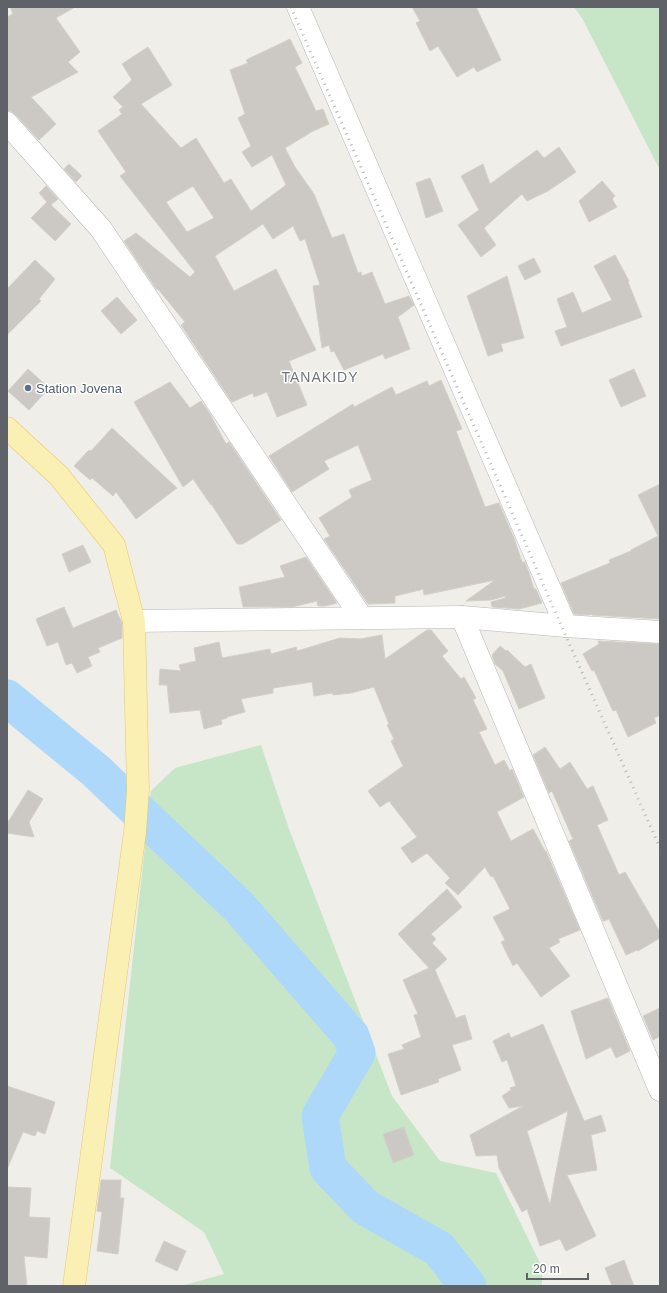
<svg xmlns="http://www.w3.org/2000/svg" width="667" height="1293" viewBox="0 0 667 1293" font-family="Arial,sans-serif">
	<rect width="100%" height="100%" fill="#f0eee8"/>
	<g fill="#c6e6c7">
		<path d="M 574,7 L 660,7 L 660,170 L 582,18 Z"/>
		<path d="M 261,745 L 289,829 L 392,1096 L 440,1161 L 496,1173 L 542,1267 L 542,1286 L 181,1286 L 224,1274 L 204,1232 L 110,1168 L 151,791 L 175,768 Z"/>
	</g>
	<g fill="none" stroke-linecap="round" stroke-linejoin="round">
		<path stroke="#aed8fa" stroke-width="37" d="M 7,698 L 96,771 L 239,907 L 351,1036 L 357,1053 L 320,1116 L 328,1168 L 365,1207 L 439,1249 L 468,1286"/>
	</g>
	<g fill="#ccc9c4" stroke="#d5d0c6" fill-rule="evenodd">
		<path d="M 10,7 L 75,7 L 56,18 L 80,52 L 68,62 L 78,72 L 31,97 L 56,124 L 39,140 L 16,115 L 11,111 L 7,111 L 7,17 L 13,14 Z"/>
		<path d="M 412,7 L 476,7 L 501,60 L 477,72 L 474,67 L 457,77 L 438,46 L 430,51 L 416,23 L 420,21 Z"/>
		<path d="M 290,39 L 302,63 L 295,67 L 316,111 L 323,109 L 329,124 L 313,131 L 285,148 L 295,167 L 314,194 L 332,238 L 344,234 L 358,273 L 361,272 L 362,276 L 372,272 L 385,304 L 409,296 L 414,305 L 398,317 L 410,349 L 385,359 L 383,354 L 344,370 L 334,351 L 331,352 L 329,345 L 322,348 L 313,286 L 320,285 L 305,239 L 300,241 L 293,226 L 273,239 L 263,224 L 215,256 L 234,291 L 276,269 L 316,350 L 289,361 L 307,405 L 277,417 L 267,392 L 254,397 L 253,393 L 232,402 L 181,325 L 185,322 L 158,289 L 157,290 L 124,241 L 136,233 L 190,277 L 195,272 L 120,176 L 126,172 L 98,131 L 122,114 L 119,110 L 123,107 L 113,97 L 132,80 L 122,64 L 148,47 L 172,85 L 141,104 L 181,148 L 196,138 L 224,183 L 231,179 L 251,211 L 286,185 L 272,155 L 252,167 L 242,152 L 251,146 L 238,118 L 245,114 L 230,70 L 248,63 L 246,60 ZM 193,186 L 214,218 L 187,232 L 166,202 Z"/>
		<path d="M 559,147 L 576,172 L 548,191 L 527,201 L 522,194 L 484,228 L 496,245 L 481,257 L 458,225 L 479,210 L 461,176 L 483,164 L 490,184 L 537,150 L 544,158 Z"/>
		<path d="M 69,164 L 82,176 L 76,182 L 64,169 Z"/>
		<path d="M 430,178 L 443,211 L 426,218 L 416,183 Z"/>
		<path d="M 602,181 L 615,196 L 612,199 L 617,207 L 589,222 L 579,201 Z"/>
		<path d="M 46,186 L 58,199 L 51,205 L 71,224 L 55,241 L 31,218 L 47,202 L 39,193 Z"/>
		<path d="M 615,255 L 629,281 L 628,282 L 642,317 L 561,346 L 555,331 L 567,327 L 557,299 L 573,292 L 582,313 L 612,300 L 594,266 Z"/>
		<path d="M 534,258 L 541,272 L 525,280 L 518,266 Z"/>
		<path d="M 35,260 L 55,279 L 39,299 L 41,301 L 7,335 L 7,289 Z"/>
		<path d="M 507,276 L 524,338 L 501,344 L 503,351 L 488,356 L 467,296 Z"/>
		<path d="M 117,297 L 137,320 L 121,334 L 101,311 Z"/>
		<path d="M 28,369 L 49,388 L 29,410 L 8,391 Z"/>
		<path d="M 634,369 L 646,396 L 621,407 L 609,380 Z"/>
		<path d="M 441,380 L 462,429 L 456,431 L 485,507 L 499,503 L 514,538 L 522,562 L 525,562 L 529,573 L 534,589 L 536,589 L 542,603 L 519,609 L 492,607 L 491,602 L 505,598 L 505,596 L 491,600 L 466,601 L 495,580 L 424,595 L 423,589 L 417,591 L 415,589 L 416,591 L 395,596 L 395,603 L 368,604 L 324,539 L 330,536 L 319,518 L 352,497 L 349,490 L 372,480 L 358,445 L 324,461 L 329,469 L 292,492 L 269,456 L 353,404 L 354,407 L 392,387 L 396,395 L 427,381 L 429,386 Z"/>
		<path d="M 170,382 L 190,408 L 201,401 L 210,414 L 226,444 L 229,442 L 281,520 L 243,544 L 237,544 L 210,502 L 211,505 L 193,479 L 183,487 L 134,402 Z"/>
		<path d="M 112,428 L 177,488 L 136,519 L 116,492 L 113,496 L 92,478 L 90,480 L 74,466 L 89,450 L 91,451 Z"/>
		<path d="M 660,484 L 660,619 L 592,615 L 592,614 L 589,615 L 574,614 L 561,583 L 610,563 L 609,560 L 631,551 L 631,550 L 658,536 L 638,495 Z"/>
		<path d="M 83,545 L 91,562 L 69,572 L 62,554 Z"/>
		<path d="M 306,557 L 337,603 L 325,606 L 318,606 L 317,601 L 292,607 L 243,607 L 239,587 L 285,577 L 280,566 Z"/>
		<path d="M 64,607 L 73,628 L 116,610 L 122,623 L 122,638 L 98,648 L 100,652 L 88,657 L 92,666 L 77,673 L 72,663 L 66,665 L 58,642 L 47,646 L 36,619 Z"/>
		<path d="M 427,630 L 431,630 L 448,651 L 442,656 L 461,679 L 464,677 L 476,698 L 473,700 L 487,729 L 479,732 L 495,765 L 504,760 L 510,771 L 512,769 L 524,797 L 497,812 L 511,841 L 533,829 L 545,851 L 546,851 L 580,930 L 558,939 L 560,942 L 549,948 L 570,976 L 541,997 L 517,963 L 513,966 L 501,942 L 505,940 L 493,917 L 510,909 L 493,876 L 491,877 L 485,867 L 458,895 L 445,883 L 450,878 L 427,853 L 412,863 L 401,848 L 417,837 L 389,801 L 380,807 L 368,791 L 403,766 L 391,741 L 394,739 L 387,725 L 389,724 L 374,687 L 351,693 L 333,695 L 332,693 L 314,696 L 312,682 L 273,688 L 273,693 L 241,699 L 245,712 L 227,717 L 227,718 L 221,720 L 222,724 L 204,729 L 200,710 L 170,713 L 167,685 L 159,685 L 160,669 L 181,671 L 179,665 L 196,661 L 194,648 L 219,642 L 222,658 L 270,649 L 271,654 L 296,647 L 297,651 L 340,638 L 360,639 L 382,635 L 385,659 Z"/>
		<path d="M 598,641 L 660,644 L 660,715 L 654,718 L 656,723 L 628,737 L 616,710 L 613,711 L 594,670 L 592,671 L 583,654 L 599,644 Z"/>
		<path d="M 500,646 L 506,651 L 507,650 L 525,667 L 531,664 L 545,698 L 519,709 L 503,671 L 495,664 L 492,655 Z"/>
		<path d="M 545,747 L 560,769 L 570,762 L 587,789 L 593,786 L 608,820 L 597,825 L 619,875 L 625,872 L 660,932 L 660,938 L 638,951 L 637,950 L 626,955 L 609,919 L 604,921 L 603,921 L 569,841 L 573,839 L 552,791 L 549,793 L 533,755 Z"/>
		<path d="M 28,790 L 43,799 L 29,822 L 34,837 L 7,833 L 7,824 Z"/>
		<path d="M 447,889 L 462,907 L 431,934 L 436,939 L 432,943 L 447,959 L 435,970 L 456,1018 L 465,1015 L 472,1039 L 452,1045 L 461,1070 L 438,1079 L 439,1082 L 401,1095 L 388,1054 L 404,1049 L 402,1045 L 421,1037 L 414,1015 L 418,1014 L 403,980 L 429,968 L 398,934 Z"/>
		<path d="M 608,998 L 630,1051 L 616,1058 L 611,1047 L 586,1059 L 571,1011 Z"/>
		<path d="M 660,1008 L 660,1036 L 653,1040 L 643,1016 Z"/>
		<path d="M 543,1024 L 584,1121 L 601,1115 L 606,1131 L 591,1135 L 597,1170 L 567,1175 L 596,1236 L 566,1251 L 560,1239 L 540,1246 L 527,1209 L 522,1212 L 499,1168 L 497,1155 L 476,1156 L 470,1135 L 523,1106 L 509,1108 L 502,1096 L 511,1090 L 510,1088 L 516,1086 L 507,1060 L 502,1062 L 493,1041 L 509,1033 L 511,1038 ZM 568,1111 L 555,1177 L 550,1205 L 527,1131 Z"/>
		<path d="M 7,1086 L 55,1102 L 45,1134 L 37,1131 L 35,1136 L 23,1132 L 7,1169 Z"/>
		<path d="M 404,1127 L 414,1155 L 393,1163 L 383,1134 Z"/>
		<path d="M 101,1180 L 121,1180 L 120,1198 L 124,1198 L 118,1254 L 97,1251 L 102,1212 L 97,1211 Z"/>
		<path d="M 7,1187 L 31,1188 L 29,1217 L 50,1218 L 47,1258 L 24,1256 L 27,1286 L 7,1286 Z"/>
		<path d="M 164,1241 L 186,1251 L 177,1271 L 155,1261 Z"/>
		<path d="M 624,1260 L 634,1286 L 612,1286 L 605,1268 Z"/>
	</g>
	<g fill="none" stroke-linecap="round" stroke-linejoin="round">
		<defs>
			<g id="minor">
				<path d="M 298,7 L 566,626"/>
				<path d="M 7,123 L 101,229 L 362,618"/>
				<path d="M 462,617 L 660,1090"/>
				<path d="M 134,621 L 462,617 L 566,626 L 660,632"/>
			</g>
			<path id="major" d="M 7,428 L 59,476 L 114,545 L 134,621 L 138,790 L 135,832 L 74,1286"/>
		</defs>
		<use href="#minor" stroke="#b5b7bb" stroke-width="23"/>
		<use href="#major" stroke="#e9c768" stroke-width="23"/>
		<use href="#minor" stroke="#fff" stroke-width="22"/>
		<use href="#major" stroke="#faf0b3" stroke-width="22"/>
		<path stroke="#b5b6b7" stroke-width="3" stroke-dasharray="1 5" stroke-linecap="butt" d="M 291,7 L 561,625 L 660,848"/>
	</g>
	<circle fill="#5c6f8a" stroke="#fff" stroke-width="1.5" cx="28" cy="388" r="4"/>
	<g text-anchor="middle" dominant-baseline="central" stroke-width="3" stroke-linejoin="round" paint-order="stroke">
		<g font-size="13" fill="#4e5e75" stroke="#fff" text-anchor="start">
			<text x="36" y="388">Station Jovena</text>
		</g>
		<g font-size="14" letter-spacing="1" fill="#707479" stroke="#fff">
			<text x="320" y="377">TANAKIDY</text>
		</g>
	</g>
	<rect width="667" height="1293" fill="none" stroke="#5f6267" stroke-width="16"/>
	<path d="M527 1273v6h61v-6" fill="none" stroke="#5f6267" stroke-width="2"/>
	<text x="533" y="1273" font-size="12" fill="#5f6267" stroke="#ffffff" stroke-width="3" paint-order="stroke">20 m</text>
</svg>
